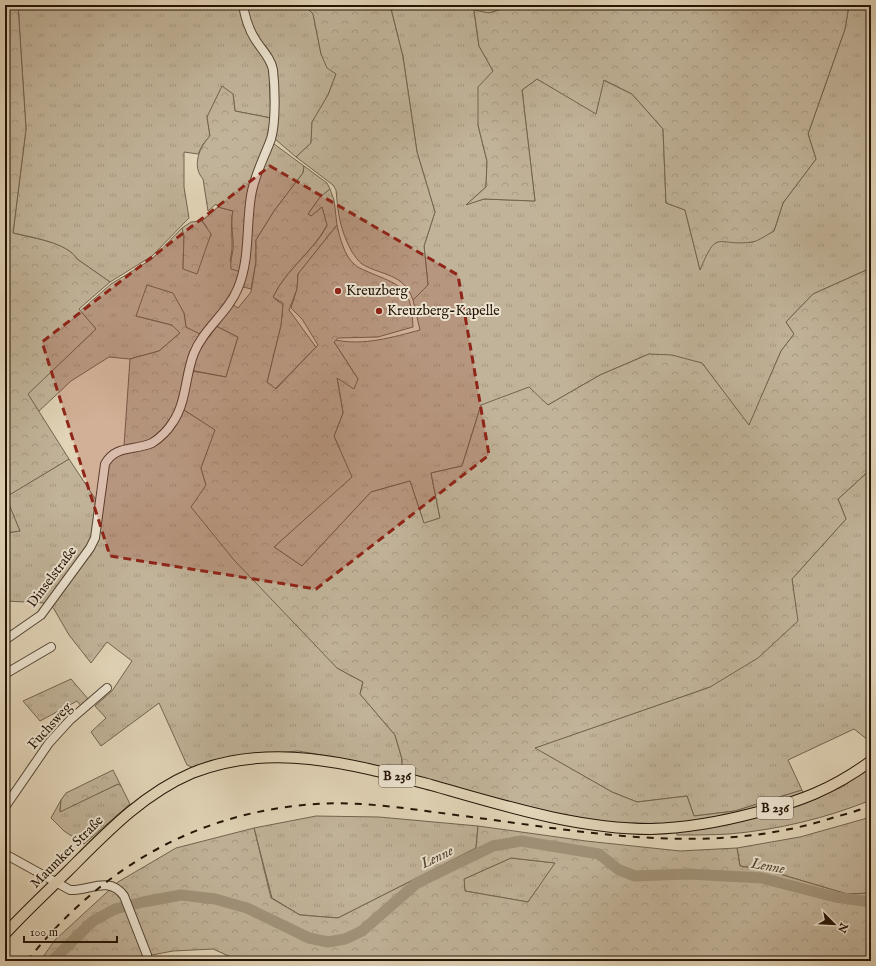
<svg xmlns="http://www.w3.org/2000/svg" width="876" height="966" viewBox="0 0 876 966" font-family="'IM FELL English',serif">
	<defs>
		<pattern id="grass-tufts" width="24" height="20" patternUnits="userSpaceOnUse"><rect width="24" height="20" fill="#c1b399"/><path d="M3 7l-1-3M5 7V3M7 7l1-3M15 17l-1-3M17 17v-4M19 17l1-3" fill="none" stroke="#a69982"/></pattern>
		<pattern id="forest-crowns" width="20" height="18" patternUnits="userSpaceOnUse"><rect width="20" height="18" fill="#c1b399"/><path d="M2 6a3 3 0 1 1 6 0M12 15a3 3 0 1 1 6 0" fill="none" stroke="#a69982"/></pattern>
	</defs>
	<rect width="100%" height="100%" fill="#e1d4b7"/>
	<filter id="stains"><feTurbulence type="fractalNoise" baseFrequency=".005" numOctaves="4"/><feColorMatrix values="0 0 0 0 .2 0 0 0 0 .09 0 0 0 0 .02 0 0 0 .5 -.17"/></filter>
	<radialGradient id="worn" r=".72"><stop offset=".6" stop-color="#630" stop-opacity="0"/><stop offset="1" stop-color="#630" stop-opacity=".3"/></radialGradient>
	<g fill="url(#grass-tufts)" stroke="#72644f">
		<path d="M 18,5 L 241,5 L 269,67 L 271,118 L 235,111 L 233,94 L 207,116 L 210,136 L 203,144 L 198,154 L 184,152 L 184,187 L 189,218 L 152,256 L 110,282 L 77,259 C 67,243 31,237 13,233 L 26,129 Z"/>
		<path d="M 245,5 L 304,5 L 313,13 L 321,54 L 336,74 L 328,95 L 312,123 L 311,143 L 296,157 L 275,139 L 274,69 L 257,38 Z"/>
		<path d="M 390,5 L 508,5 L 508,7 L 489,13 L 474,11 L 479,46 L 493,71 L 478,125 L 487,161 L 486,187 L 467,204 L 484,199 L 535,201 L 522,90 L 537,79 L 596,113 L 603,80 L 632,94 L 663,129 L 666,203 L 685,210 L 700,269 L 709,247 L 719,241 L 753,242 L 774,231 L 783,203 L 816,159 L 808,134 L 845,29 L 849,5 L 871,5 L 871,268 L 813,294 L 786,322 L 794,334 L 781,351 L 749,426 L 702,363 L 649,354 L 600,375 L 548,405 L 481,405 L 462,466 L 431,473 L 440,518 L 424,524 L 410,481 L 371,492 L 302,566 L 274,547 L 351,477 L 334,436 L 343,413 L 337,377 L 358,379 L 334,342 L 336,340 C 364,346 393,337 420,330 L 413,300 L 428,285 L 424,246 L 435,212 L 417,152 L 403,57 Z"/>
		<path d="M 274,144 L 304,166 L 303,173 L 274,211 L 256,240 L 256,262 L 251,289 L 243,287 L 243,285 L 252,198 L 271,146 Z"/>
		<path d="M 330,189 L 334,200 L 337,225 L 298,274 L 297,289 L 289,310 L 316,347 L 275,389 L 267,382 L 281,325 L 283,303 L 273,297 C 286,269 313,252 327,226 L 322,207 L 311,216 L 308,214 L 320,197 Z"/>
		<path d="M 218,207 L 233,211 C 229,228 235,244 230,261 L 241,272 L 227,304 L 202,335 L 186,328 L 184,313 L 136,316 L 172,325 L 180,333 L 159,351 L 130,359 L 109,357 L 71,381 L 38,412 L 27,394 L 96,329 L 80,311 L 111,284 L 152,259 L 182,228 L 184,236 L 183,269 L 207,227 L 202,221 Z"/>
		<path d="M 214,325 L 238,337 L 226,377 L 190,370 L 196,349 Z"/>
		<path d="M 182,409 L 216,430 L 201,468 L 206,485 L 337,668 L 363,682 L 360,694 L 395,735 L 402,759 L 402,774 L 345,759 L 298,751 L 229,757 L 194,768 L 187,765 L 159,703 L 101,746 L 91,732 L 106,718 L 95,706 L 112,691 L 132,661 L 107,642 L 91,663 L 69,635 L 54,609 L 51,606 L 93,547 L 106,464 Z"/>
		<path d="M 69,459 L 98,503 L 92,540 L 46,603 L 5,601 L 5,533 L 20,531 L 5,497 Z"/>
		<path d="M 871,469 L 871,737 L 868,740 L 854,729 L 788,760 L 802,790 L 735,811 L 694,816 L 687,796 L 637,802 L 612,792 L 534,748 L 710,687 L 797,621 L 792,579 L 846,519 L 838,499 Z"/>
		<path d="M 71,679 L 89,700 L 82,707 L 77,701 L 40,721 L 23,701 Z"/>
		<path d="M 871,766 L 871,800 C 827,818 777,830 729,834 C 712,835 694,835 677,835 L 676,830 L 805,803 L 842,787 Z"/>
		<path d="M 118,784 L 121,786 L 130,804 L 84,844 L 64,831 L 51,818 L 61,800 L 60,811 Z"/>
		<path d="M 316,816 L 379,817 L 478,826 L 476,848 L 338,918 L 300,915 L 272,898 L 254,828 Z"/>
		<path d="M 871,817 L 871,893 L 847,894 L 766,870 L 740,866 L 737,848 L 800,837 Z"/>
		<path d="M 511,858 L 556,863 L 528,902 L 465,891 L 464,879 Z"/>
	</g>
	<g fill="url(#forest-crowns)" stroke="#72644f" fill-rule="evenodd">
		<path d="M 5,5 L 18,5 L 26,129 L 13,233 C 31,238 67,242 77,259 L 110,282 L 79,309 L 96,329 L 28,394 L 69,459 L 6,497 L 20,531 L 5,533 Z"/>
		<path d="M 304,5 L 390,5 L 403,57 L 417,152 L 435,212 L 424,246 L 428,285 L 413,300 C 404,273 382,276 362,264 C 358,261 355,256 352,252 C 340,230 338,214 336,190 L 333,185 L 296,157 L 311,143 L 312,122 L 328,95 L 336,74 L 327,68 L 321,54 L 313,14 Z"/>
		<path d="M 508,5 L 849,5 L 845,29 L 808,134 L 816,159 L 783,203 L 774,231 C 768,234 759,241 752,242 C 716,247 718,227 700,270 L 685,210 L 666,203 L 663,129 L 632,94 L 604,80 L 596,114 L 537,79 L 522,90 L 535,201 L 484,199 L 466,205 L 486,187 L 487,161 L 478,125 L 478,87 L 493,71 L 479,46 L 474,10 L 489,13 L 508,7 Z"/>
		<path d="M 222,86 L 233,94 L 235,111 L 271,118 L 269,136 L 260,161 L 241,272 L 231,269 C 230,262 232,256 233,250 C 234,236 230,225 233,211 L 218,207 L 216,204 L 208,211 L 203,179 C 191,166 200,146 210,136 L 207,117 Z"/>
		<path d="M 304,166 L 327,183 L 330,189 L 320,197 L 308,214 L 311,216 L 322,207 L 327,225 C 313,252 286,269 273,297 L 283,305 L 281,325 L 267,382 L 276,389 L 318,345 L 302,319 L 291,308 L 297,289 L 298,274 L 337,225 C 340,238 344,255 354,264 C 359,269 367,271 373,274 C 406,287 411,291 413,327 L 378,337 L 338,338 L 334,342 L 358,379 L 354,389 L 337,378 L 343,413 L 334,436 L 352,477 L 274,547 L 302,566 L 371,492 L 410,481 L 424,523 L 440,518 L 431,473 L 462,466 L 481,405 L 529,387 L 548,405 L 600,375 L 649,354 L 672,355 L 702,363 L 749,425 L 781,351 L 794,334 L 786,322 L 813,294 L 871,268 L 871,469 L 838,499 L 846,519 L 792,579 L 798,621 L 758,658 L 710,687 L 535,748 L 612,792 L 637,802 L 687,796 L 694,816 L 735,811 L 802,790 L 804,794 L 735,814 L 671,824 L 616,826 L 548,813 L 402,774 L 402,759 L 395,735 L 360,694 L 363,682 L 337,668 L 234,560 L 191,507 L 206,485 L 201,468 L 215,430 L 178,406 L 173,419 L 149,443 L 124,446 L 130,359 L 159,351 L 180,333 L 172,325 L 136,316 L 147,285 L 173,293 L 184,313 L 186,327 L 202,335 L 187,370 L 226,377 L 238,337 L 214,325 L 232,304 L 238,308 L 251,292 L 256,262 L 256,240 L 274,211 L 303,173 Z"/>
		<path d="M 202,221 L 211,234 L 197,274 L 183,269 L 184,236 L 182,228 L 191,222 Z"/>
		<path d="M 113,770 L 121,786 L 118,784 L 60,812 L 61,800 L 66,793 Z"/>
		<path d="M 478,826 L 586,841 L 680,851 L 737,848 L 740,866 L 766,870 L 847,894 L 871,893 L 871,961 L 240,961 L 213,949 L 173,951 L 120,961 L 40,961 L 55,940 L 118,882 L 176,848 L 254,828 L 271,898 L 300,915 L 338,918 L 476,848 ZM 511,858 L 555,863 L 528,902 L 465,891 L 464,879 Z"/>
	</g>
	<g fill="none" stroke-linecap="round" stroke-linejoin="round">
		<path stroke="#a1937a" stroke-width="11" d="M 52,961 L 93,921 L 115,909 L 143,902 L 181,895 L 215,899 L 247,908 L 309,938 L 328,942 L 345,939 L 362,931 L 417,883 L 493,846 L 521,841 L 599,854 L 619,870 L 635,876 L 689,874 L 762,878 L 835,897 L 871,902"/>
		<defs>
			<g id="minor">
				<path d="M 5,640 L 41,615 L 90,548 L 95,538 L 105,464 C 115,445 134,451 152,443 C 160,438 168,430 173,422 C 187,401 185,375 194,353 C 204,328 228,313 238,288 C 250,259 246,227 251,196 C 254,176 264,158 271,139 C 276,122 275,88 273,70 C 271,58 261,49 255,39 C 248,28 245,17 243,5"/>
				<path d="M 5,674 L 51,647"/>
				<path d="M 5,807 L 49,743 L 70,720 L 107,688"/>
				<path d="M 5,854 L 70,890 C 89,891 109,875 124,896 L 147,955"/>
			</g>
			<path id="major" d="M 5,934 C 25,912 48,891 69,870 C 107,832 143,794 192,773 C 271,741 353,764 431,785 C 502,805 576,829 651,829 C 686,828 720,822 754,813 C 799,802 833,789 871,761"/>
		</defs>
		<use href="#minor" stroke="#534432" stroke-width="10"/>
		<use href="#major" stroke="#241405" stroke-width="12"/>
		<use href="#minor" stroke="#ece3d0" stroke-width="8"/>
		<use href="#major" stroke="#e1d4b7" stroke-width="10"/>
		<path stroke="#241405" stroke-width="2" stroke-dasharray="7 7" stroke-linecap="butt" d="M 27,961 C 101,868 196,812 316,804 C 363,801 410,809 456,815 C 583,831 707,858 832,818 C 845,814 859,811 871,805"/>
	</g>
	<path fill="#8f2418" fill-opacity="0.2" stroke="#8f2418" stroke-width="3" stroke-dasharray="8 5" stroke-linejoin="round" d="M 270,166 L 458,275 L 489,455 L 316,589 L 110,556 L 42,342 Z"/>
	<g fill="#8f2418" stroke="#ece3d0" stroke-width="1.5">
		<circle cx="338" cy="291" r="4"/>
		<circle cx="379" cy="311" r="4"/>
	</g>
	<g text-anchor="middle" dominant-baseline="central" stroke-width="4" stroke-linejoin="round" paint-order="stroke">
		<g fill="#ece3d0" stroke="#605242" stroke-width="1">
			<rect x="379" y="765" width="36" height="22" rx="3"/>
			<rect x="757" y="797" width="36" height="22" rx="3"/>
		</g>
		<g font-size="13" font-weight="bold" fill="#241405">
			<text x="397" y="776">B 236</text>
			<text x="775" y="808">B 236</text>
		</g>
		<g font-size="14" fill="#241405" stroke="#ece3d0" text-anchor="start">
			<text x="346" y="291">Kreuzberg</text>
			<text x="387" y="311">Kreuzberg-Kapelle</text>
		</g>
		<g font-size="14" fill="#241405" stroke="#ece3d0">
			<text transform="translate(52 577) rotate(-53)">Dinselstraße</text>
			<text transform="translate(50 726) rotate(-48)">Fuchsweg</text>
			<text transform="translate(67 852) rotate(-45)">Maumker Straße</text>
		</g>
		<g font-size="15" font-style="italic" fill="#564734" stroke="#ece3d0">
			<text transform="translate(437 857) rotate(-26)">Lenne</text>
			<text transform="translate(768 866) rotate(10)">Lenne</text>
		</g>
	</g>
	<rect width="876" height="966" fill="none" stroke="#e1d4b7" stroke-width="20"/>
	<rect x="6" y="6" width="864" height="954" fill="none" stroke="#241405" stroke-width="2"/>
	<rect x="10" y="10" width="856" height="946" fill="none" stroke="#241405"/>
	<g transform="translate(834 924) rotate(114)" stroke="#ece3d0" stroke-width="3" paint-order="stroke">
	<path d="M0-3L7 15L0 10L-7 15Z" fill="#241405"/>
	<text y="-6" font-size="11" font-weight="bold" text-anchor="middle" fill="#241405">N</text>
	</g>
	<path d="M24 936v6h93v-6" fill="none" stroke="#241405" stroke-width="2"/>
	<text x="30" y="936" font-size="12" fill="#241405" stroke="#ece3d0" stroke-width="3" paint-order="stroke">100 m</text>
	<rect width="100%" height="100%" filter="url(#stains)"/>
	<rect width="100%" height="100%" fill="url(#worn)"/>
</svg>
